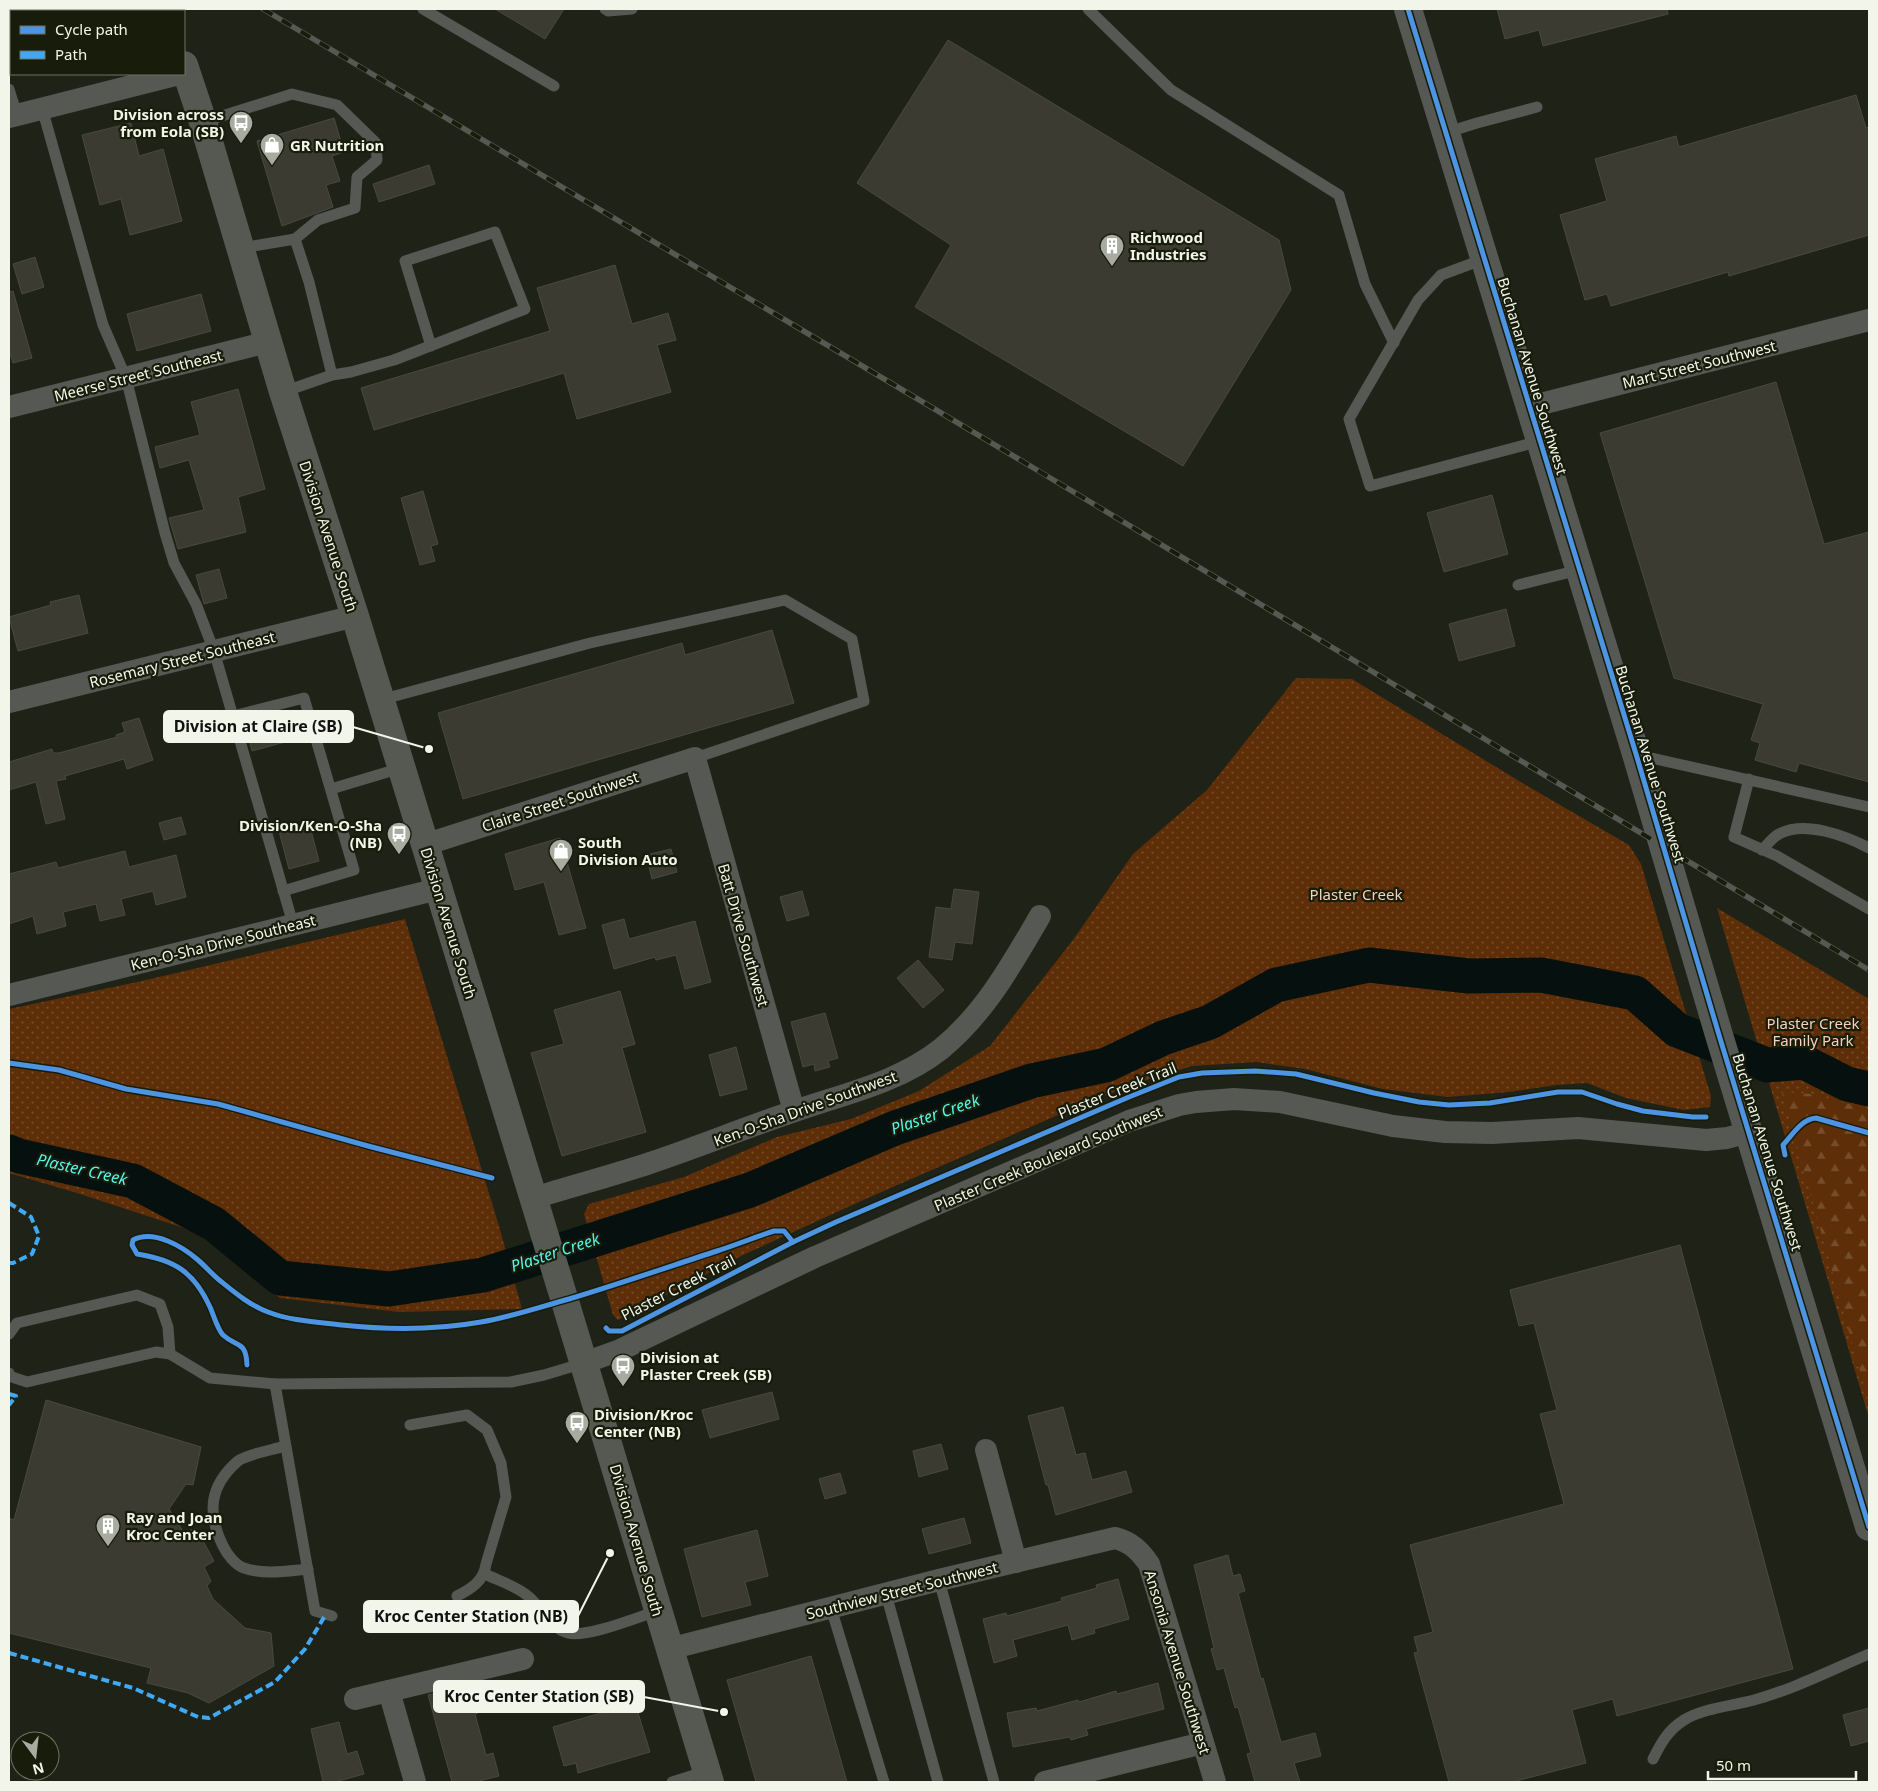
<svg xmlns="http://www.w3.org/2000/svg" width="1878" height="1791" viewBox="0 0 1878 1791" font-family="'Noto Sans',sans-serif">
	<defs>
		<pattern id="green-dots" width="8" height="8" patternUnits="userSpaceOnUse" patternTransform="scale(1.25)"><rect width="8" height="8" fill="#5d2e07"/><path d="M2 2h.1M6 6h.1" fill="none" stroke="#754d2b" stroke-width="1.8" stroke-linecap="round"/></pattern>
		<pattern id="forest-firs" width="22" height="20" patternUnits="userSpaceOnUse" patternTransform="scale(1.25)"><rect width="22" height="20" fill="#5d2e07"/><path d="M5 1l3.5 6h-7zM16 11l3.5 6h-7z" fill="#754d2b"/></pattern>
	</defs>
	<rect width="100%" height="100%" fill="#1f2217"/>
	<g fill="url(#green-dots)">
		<path d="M 1296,678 L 1352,679 L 1524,784 L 1629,845 L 1641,864 L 1711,1096 L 1710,1107 L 1684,1110 L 1626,1098 L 1587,1083 L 1556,1085 L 1509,1092 L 1448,1097 L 1383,1089 L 1305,1069 L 1256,1062 L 1192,1066 L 1134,1084 L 1074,1108 L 870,1197 L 743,1255 L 618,1320 L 613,1315 L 584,1214 L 589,1204 L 684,1177 L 777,1137 L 851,1119 L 919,1091 L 990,1046 L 1073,940 L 1133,854 L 1207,790 Z"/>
		<path d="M 1717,908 L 1869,999 L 1869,1418 Z"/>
		<path d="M 405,919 L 499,1226 L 522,1309 L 399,1312 L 280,1298 L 196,1232 L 77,1193 L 9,1173 L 9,1009 L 142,981 Z"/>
	</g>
	<path fill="url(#forest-firs)" d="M 1782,1092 L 1810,1094 L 1869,1109 L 1869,1403 Z"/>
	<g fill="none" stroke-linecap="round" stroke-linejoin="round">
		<path stroke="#06110f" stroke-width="35" d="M 9,1152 L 19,1156 L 133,1181 L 214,1224 L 280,1278 L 389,1289 L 483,1275 L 750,1190 L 895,1128 L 1031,1081 L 1106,1065 L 1163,1038 L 1210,1022 L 1276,985 L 1369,965 L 1469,976 L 1541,975 L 1635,993 L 1677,1030 L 1767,1065 L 1804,1062 L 1847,1084 L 1869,1089"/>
	</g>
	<g fill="#3b3b32" stroke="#4a4940">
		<path d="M 495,9 L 564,9 L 545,39 Z"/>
		<path d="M 1497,9 L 1667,9 L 1668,14 L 1543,46 L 1539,30 L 1505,39 Z"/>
		<path d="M 948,40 L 1279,240 L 1291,290 L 1183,466 L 915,307 L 951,245 L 857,183 Z"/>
		<path d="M 1856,95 L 1866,128 L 1869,127 L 1869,235 L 1729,276 L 1728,272 L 1611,306 L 1607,294 L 1585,300 L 1560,215 L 1607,201 L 1595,159 L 1676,136 L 1679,147 Z"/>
		<path d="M 334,118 L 344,152 L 332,156 L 340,181 L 326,185 L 333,207 L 282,226 L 257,141 Z"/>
		<path d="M 131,123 L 139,156 L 163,149 L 182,221 L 130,235 L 121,199 L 100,205 L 82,135 Z"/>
		<path d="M 429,165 L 435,184 L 379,202 L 373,184 Z"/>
		<path d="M 35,257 L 44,287 L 22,294 L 13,264 Z"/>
		<path d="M 615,265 L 632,324 L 668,313 L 676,340 L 657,345 L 671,392 L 577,419 L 564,373 L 374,430 L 361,388 L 550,331 L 537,288 Z"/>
		<path d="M 13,291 L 32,358 L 13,363 L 9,350 L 9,292 Z"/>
		<path d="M 201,294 L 211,331 L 137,351 L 127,314 Z"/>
		<path d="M 1776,382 L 1824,544 L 1869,532 L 1869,782 L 1799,763 L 1796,772 L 1755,760 L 1760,743 L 1751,740 L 1763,704 L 1674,678 L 1600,433 Z"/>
		<path d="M 238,389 L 265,489 L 238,497 L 246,532 L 178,549 L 169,518 L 204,510 L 189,460 L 160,468 L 155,447 L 200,435 L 191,402 Z"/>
		<path d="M 423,491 L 438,544 L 431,546 L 435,561 L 420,565 L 401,498 Z"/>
		<path d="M 1492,495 L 1508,554 L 1444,572 L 1427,513 Z"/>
		<path d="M 219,569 L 227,598 L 204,604 L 196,575 Z"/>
		<path d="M 79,595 L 88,633 L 18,651 L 9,617 L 51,605 L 50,602 Z"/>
		<path d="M 1506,609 L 1515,646 L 1459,661 L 1449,624 Z"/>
		<path d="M 772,630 L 794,703 L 463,799 L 438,713 L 682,643 L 685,655 Z"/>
		<path d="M 282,716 L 289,741 L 252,751 L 245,726 Z"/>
		<path d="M 139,718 L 153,760 L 127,769 L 124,759 L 65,776 L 66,779 L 56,781 L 65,819 L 46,824 L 36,782 L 9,790 L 9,762 L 52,749 L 53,753 L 59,753 L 117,737 L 116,735 L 125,732 L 122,723 Z"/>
		<path d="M 181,817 L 186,834 L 164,840 L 159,823 Z"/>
		<path d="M 309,823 L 319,861 L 289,869 L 279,831 Z"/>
		<path d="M 560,838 L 586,928 L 559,935 L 544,882 L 515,890 L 505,854 Z"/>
		<path d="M 671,849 L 677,872 L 652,879 L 646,855 Z"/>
		<path d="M 125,851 L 129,867 L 176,855 L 186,897 L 156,905 L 153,891 L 121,899 L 125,915 L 100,921 L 96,904 L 63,912 L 66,926 L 37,934 L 33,916 L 9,924 L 9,874 L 56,862 L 58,868 Z"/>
		<path d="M 954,889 L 979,892 L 972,944 L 955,942 L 952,960 L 929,957 L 936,907 L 951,909 Z"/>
		<path d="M 802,891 L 809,915 L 787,921 L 780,897 Z"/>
		<path d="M 624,919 L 629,939 L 695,921 L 711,982 L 685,989 L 676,955 L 656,960 L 655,957 L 614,969 L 602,925 Z"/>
		<path d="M 918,960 L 944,990 L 923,1008 L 897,978 Z"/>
		<path d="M 620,991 L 635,1044 L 622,1048 L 646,1132 L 562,1156 L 531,1053 L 564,1044 L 554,1010 Z"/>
		<path d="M 825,1013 L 838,1058 L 828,1061 L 830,1067 L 815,1071 L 814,1064 L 803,1067 L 791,1022 Z"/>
		<path d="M 736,1047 L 747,1089 L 720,1096 L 709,1055 Z"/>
		<path d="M 1680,1245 L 1793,1669 L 1617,1716 L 1613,1699 L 1572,1710 L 1586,1763 L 1512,1782 L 1449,1782 L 1414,1653 L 1418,1652 L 1414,1637 L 1433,1632 L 1410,1545 L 1564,1504 L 1540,1414 L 1557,1410 L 1534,1323 L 1519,1326 L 1510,1290 Z"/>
		<path d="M 772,1392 L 779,1419 L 710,1438 L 702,1410 Z"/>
		<path d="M 46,1400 L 201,1447 L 193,1485 L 186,1484 L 169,1509 L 184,1533 L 196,1528 L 214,1561 L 204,1567 L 211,1581 L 207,1586 L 213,1599 L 245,1628 L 271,1633 L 274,1666 L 209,1703 L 188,1693 L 147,1683 L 151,1668 L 9,1633 L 9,1518 L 14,1520 Z"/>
		<path d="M 1063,1407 L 1076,1455 L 1085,1453 L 1092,1480 L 1126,1471 L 1132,1492 L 1056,1515 L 1048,1485 L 1046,1485 L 1028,1416 Z"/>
		<path d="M 941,1444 L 948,1469 L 919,1477 L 913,1451 Z"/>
		<path d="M 840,1473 L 846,1493 L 825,1499 L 819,1479 Z"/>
		<path d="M 964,1518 L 971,1543 L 929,1554 L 922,1529 Z"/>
		<path d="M 757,1530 L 768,1576 L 745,1582 L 751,1605 L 702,1617 L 684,1549 Z"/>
		<path d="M 1228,1555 L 1233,1576 L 1240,1574 L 1245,1591 L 1238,1593 L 1261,1679 L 1263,1678 L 1281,1742 L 1315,1733 L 1321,1756 L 1294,1763 L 1300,1782 L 1255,1782 L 1247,1754 L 1251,1753 L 1238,1707 L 1235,1708 L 1224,1668 L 1217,1670 L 1211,1649 L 1214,1648 L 1194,1565 Z"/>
		<path d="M 1118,1579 L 1129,1619 L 1094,1629 L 1095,1633 L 1072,1640 L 1068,1625 L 1013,1640 L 1017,1656 L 994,1663 L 983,1619 L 1006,1613 L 1007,1616 L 1062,1601 L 1061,1598 L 1097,1588 L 1096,1585 Z"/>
		<path d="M 811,1656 L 847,1782 L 756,1782 L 727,1680 Z"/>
		<path d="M 1158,1683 L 1164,1709 L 1086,1729 L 1088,1735 L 1071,1740 L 1070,1737 L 1013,1747 L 1007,1713 L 1036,1708 L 1037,1711 L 1078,1700 L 1079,1702 L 1116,1691 L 1117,1694 Z"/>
		<path d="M 471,1685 L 478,1713 L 475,1714 L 486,1755 L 493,1753 L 499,1776 L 475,1782 L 452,1782 L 428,1695 Z"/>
		<path d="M 635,1703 L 650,1752 L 578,1773 L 576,1763 L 564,1766 L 553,1727 Z"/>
		<path d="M 1869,1708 L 1869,1741 L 1851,1746 L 1843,1715 Z"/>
		<path d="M 339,1722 L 347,1754 L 357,1751 L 364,1774 L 335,1782 L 323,1782 L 311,1729 Z"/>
	</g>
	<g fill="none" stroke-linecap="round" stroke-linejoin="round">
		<g stroke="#555853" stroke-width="11">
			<path d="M 423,9 L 554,86"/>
			<path d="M 605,9 L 608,11 L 632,9"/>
			<path d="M 1088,9 L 1171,90 L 1339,195 L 1365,284 L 1394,343"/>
			<path d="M 9,89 L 17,115"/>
			<path d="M 42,108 L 103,325 L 126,378 L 165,533 L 174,563 L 196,604 L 214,651 L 293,924"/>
			<path d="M 203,122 L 292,94 L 337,105 L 376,143 L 377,160 L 357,177 L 355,208 L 318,220 L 295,239"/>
			<path d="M 1445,133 L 1477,123 L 1537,107"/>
			<path d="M 241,248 L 295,239 L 309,282 L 332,375"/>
			<path d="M 1484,259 L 1441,275 L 1418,300 L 1349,419 L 1370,486 L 1540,441"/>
			<path d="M 283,392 L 332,375 L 351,372 L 394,360 L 525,309 L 495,232 L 405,261 L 431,346"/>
			<path d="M 1518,585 L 1579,570"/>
			<path d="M 380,700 L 590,643 L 785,600 L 852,639 L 864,701 L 695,758"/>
			<path d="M 233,716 L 304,698 L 354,870 L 283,891"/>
			<path d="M 1638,755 L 1869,807"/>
			<path d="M 1749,779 L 1734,837 L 1777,856 L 1869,909"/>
			<path d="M 331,789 L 401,768"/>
			<path d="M 1762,850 C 1767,845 1773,837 1779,834 C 1805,820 1846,836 1869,848"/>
			<path d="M 9,1334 L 17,1323 L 137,1295 L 160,1304 L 168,1327 L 170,1354"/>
			<path d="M 9,1373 L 9,1376 L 27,1382 L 156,1352 L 170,1354 L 210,1378 L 275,1384 L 511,1382 L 544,1375 L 584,1363"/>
			<path d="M 275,1384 L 315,1611 L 332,1616"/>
			<path d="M 410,1425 L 467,1415 L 487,1430 L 501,1463 L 506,1497 L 486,1564 C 484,1581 471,1589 457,1596"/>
			<path d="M 285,1446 C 273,1450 247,1454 238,1461 C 209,1486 207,1513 223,1546 C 227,1554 235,1565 244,1568 C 264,1575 287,1571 308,1569"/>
			<path d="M 485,1574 C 499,1581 517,1586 529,1597 C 542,1608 551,1629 568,1633 C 587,1638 638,1617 657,1611"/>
			<path d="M 939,1580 L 994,1782"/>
			<path d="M 886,1594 L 938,1782"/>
			<path d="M 831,1608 L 884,1782"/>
			<path d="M 1653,1759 C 1661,1743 1668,1730 1684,1720 C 1704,1708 1732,1706 1754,1700 C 1794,1689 1831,1670 1869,1654"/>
			<path d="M 672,1782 L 707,1771"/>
		</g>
		<g stroke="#555853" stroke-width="22">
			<path d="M 9,117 L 179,74"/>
			<path d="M 9,407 L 268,342"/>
			<path d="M 1529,407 L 1869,320"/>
			<path d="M 9,702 L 355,616"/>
			<path d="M 424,845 L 695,758 L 794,1111"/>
			<path d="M 9,995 L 438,889"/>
			<path d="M 534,1198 C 572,1186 611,1176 650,1163 C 698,1147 744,1128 792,1112 C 843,1094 898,1083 941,1049 C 985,1013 1012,964 1040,916"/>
			<path d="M 584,1363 L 620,1350 L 815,1257 L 1129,1121 L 1179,1105 L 1196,1102 L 1234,1099 L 1280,1102 L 1393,1126 L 1445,1132 L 1492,1133 L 1578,1128 L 1706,1140 L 1727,1138 L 1749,1132"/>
			<path d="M 986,1450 L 1016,1562"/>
			<path d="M 669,1649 L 939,1580 L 1115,1538 C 1131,1542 1140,1551 1149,1564 L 1215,1782"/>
			<path d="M 389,1691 L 415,1782"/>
			<path d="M 355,1699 L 523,1659"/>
			<path d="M 1045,1782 L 1203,1743"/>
		</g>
		<path stroke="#555853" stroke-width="28" d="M 1408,9 L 1636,754 L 1719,1035 L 1869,1527"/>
		<g stroke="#555952" stroke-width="28">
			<path d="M 166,9 L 167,11"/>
			<path d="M 184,65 L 203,122 L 283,392 L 355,616 L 564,1298 L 710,1782"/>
		</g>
		<defs>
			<path id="rail" d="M 263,9 L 1037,470 L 1869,970"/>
		</defs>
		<use href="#rail" stroke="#565952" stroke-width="5.5"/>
		<use href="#rail" stroke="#181c0a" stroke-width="4" stroke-dasharray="11" stroke-linecap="butt"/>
		<g stroke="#3fa9f5" stroke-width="4" stroke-dasharray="8 4" stroke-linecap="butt">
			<path d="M 9,1203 L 31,1217 L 39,1236 L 32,1254 L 13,1263 L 9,1263"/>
			<path d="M 9,1394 L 16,1396 L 9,1405"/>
			<path d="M 9,1653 L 133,1688 L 198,1717 L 209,1718 L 275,1682 L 305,1649 L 326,1614"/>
		</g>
		<defs>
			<g id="cycleway">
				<path d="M 1408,9 L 1636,754 L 1719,1035 L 1869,1527"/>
				<path d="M 9,1063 L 59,1070 L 126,1089 L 218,1104 L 368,1146 L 492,1178"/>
				<path d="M 1785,1155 L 1783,1145 C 1793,1134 1802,1119 1816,1118 L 1869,1133"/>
				<path d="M 606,1328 L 609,1331 L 622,1331 L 793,1242 L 836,1222 L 1129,1097 L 1179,1077 L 1202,1073 L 1255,1071 L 1296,1074 L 1374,1093 L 1419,1102 L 1449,1105 L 1490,1103 L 1558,1092 L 1582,1092 L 1617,1104 L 1643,1111 L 1693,1117 L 1706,1117"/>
				<path d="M 247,1365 C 246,1340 237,1348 223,1335 C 217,1328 214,1316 210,1307 C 194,1272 175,1260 137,1254 L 132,1245 L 133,1240 C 154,1229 183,1247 198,1260 C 205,1266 211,1273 218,1279 C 233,1291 249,1305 268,1312 C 291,1321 318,1322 342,1325 C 388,1330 436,1330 481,1322 C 511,1317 540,1307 569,1299 C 619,1284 668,1267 717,1251 C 736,1245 755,1237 774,1231 L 784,1231 L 793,1242"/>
			</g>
		</defs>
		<use href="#cycleway" stroke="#181c0a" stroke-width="8"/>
		<use href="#cycleway" stroke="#4d94e3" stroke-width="5"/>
	</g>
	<defs>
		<symbol id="bus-pin" viewBox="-11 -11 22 30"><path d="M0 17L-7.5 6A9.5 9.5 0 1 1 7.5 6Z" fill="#a8aba0" stroke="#181c0a"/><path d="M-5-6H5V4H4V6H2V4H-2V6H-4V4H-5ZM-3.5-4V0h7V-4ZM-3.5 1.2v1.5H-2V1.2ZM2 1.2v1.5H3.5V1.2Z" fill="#fff"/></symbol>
		<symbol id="shop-pin" viewBox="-11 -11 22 30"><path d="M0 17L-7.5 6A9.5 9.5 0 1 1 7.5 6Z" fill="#a8aba0" stroke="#181c0a"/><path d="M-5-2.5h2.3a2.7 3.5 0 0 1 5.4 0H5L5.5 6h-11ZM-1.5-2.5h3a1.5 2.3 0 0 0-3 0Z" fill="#fff"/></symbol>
		<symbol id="building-pin" viewBox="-11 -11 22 30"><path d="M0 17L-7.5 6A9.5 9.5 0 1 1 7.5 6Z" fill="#a8aba0" stroke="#181c0a"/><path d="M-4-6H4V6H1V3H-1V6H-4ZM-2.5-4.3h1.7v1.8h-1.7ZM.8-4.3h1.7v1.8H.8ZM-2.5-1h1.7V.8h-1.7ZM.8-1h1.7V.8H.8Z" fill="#fff"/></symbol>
	</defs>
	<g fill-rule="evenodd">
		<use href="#bus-pin" x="227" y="109" width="28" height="38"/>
		<use href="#shop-pin" x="258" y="131" width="28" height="38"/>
		<use href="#building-pin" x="1098" y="232" width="28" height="38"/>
		<use href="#bus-pin" x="385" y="820" width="28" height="38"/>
		<use href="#shop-pin" x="547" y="837" width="28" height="38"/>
		<use href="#bus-pin" x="609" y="1352" width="28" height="38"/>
		<use href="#bus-pin" x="563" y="1409" width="28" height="38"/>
		<use href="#building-pin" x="94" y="1512" width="28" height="38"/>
	</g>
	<g text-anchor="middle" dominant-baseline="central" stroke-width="4.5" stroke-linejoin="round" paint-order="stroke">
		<g font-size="15" font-weight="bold" fill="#f2f5e9" stroke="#181c0a" text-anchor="start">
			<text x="224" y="114" text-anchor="end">Division across<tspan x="224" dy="17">from Eola (SB)</tspan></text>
			<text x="290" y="145">GR Nutrition</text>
			<text x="1130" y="237">Richwood<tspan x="1130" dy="17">Industries</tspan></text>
			<text x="382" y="825" text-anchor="end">Division/Ken-O-Sha<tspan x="382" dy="17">(NB)</tspan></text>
			<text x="578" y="842">South<tspan x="578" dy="17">Division Auto</tspan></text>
			<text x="640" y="1357">Division at<tspan x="640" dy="17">Plaster Creek (SB)</tspan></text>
			<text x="594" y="1414">Division/Kroc<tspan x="594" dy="17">Center (NB)</tspan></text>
			<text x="126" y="1517">Ray and Joan<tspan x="126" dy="17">Kroc Center</tspan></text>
		</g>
		<g font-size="15" fill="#f2f5e9" stroke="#181c0a">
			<text transform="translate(1699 364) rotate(-14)">Mart Street Southwest</text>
			<text transform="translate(138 375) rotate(-14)">Meerse Street Southeast</text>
			<text transform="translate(1533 376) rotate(73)">Buchanan Avenue Southwest</text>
			<text transform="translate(329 536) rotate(72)">Division Avenue South</text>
			<text transform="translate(182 659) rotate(-14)">Rosemary Street Southeast</text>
			<text transform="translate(1651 764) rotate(73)">Buchanan Avenue Southwest</text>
			<text transform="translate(560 801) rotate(-18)">Claire Street Southwest</text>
			<text transform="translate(449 923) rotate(73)">Division Avenue South</text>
			<text transform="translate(744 935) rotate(74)">Batt Drive Southwest</text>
			<text transform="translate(223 942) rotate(-14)">Ken-O-Sha Drive Southeast</text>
			<text transform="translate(1117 1090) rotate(-22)">Plaster Creek Trail</text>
			<text transform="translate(805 1108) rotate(-20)">Ken-O-Sha Drive Southwest</text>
			<text transform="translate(1768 1152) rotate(73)">Buchanan Avenue Southwest</text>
			<text transform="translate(1048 1158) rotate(-23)">Plaster Creek Boulevard Southwest</text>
			<text transform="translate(678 1287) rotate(-27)">Plaster Creek Trail</text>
			<text transform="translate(637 1540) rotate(74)">Division Avenue South</text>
			<text transform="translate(902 1590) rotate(-14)">Southview Street Southwest</text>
			<text transform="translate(1178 1662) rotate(73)">Ansonia Avenue Southwest</text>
		</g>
		<g font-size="15" fill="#f8d1bb" stroke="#181c0a">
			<text x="1356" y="894">Plaster Creek</text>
			<text x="1813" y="1023">Plaster Creek<tspan x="1813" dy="17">Family Park</tspan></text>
		</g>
		<g font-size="16" font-style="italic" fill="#55f7ec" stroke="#181c0a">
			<text transform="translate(935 1114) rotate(-19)">Plaster Creek</text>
			<text transform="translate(82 1169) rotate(13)">Plaster Creek</text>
			<text transform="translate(555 1252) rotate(-18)">Plaster Creek</text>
		</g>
	</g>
	<path fill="none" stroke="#f2f5e9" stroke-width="2" d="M429 749L353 727M610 1553L578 1616M724 1712L644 1697"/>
	<g fill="#f2f5e9" stroke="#181c0a" stroke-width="2">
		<circle cx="429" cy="749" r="5"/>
		<circle cx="610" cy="1553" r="5"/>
		<circle cx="724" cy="1712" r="5"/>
	</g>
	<g fill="#f2f5e9" stroke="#f2f5e9" stroke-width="2">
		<rect x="164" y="711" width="189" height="31" rx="5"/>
		<rect x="364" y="1601" width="214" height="31" rx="5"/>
		<rect x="434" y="1681" width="210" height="31" rx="5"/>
	</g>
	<g font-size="16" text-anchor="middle" font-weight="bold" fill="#111">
		<text x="258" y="732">Division at Claire (SB)</text>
		<text x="471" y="1622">Kroc Center Station (NB)</text>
		<text x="539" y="1702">Kroc Center Station (SB)</text>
	</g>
	<rect width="1878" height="1791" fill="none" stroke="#f2f5e9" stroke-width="20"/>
	<rect x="10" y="10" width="175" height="65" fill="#181c0a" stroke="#6f7363"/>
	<rect x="20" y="26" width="25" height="8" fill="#4d94e3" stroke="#6f7363"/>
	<text x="55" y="35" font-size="15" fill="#f2f5e9">Cycle path</text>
	<rect x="20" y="51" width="25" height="8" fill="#3fa9f5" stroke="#6f7363"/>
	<text x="55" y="60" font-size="15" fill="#f2f5e9">Path</text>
	<g transform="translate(35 1756) rotate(165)"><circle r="24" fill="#181c0a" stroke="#6f7363"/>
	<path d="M0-4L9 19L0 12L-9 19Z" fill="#a8aba0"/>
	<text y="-8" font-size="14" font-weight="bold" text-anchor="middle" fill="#f2f5e9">N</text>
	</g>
	<path d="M1708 1771v8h148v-8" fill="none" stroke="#f2f5e9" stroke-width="2.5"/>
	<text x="1716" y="1771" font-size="15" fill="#f2f5e9" stroke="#181c0a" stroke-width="4" paint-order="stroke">50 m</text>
</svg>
